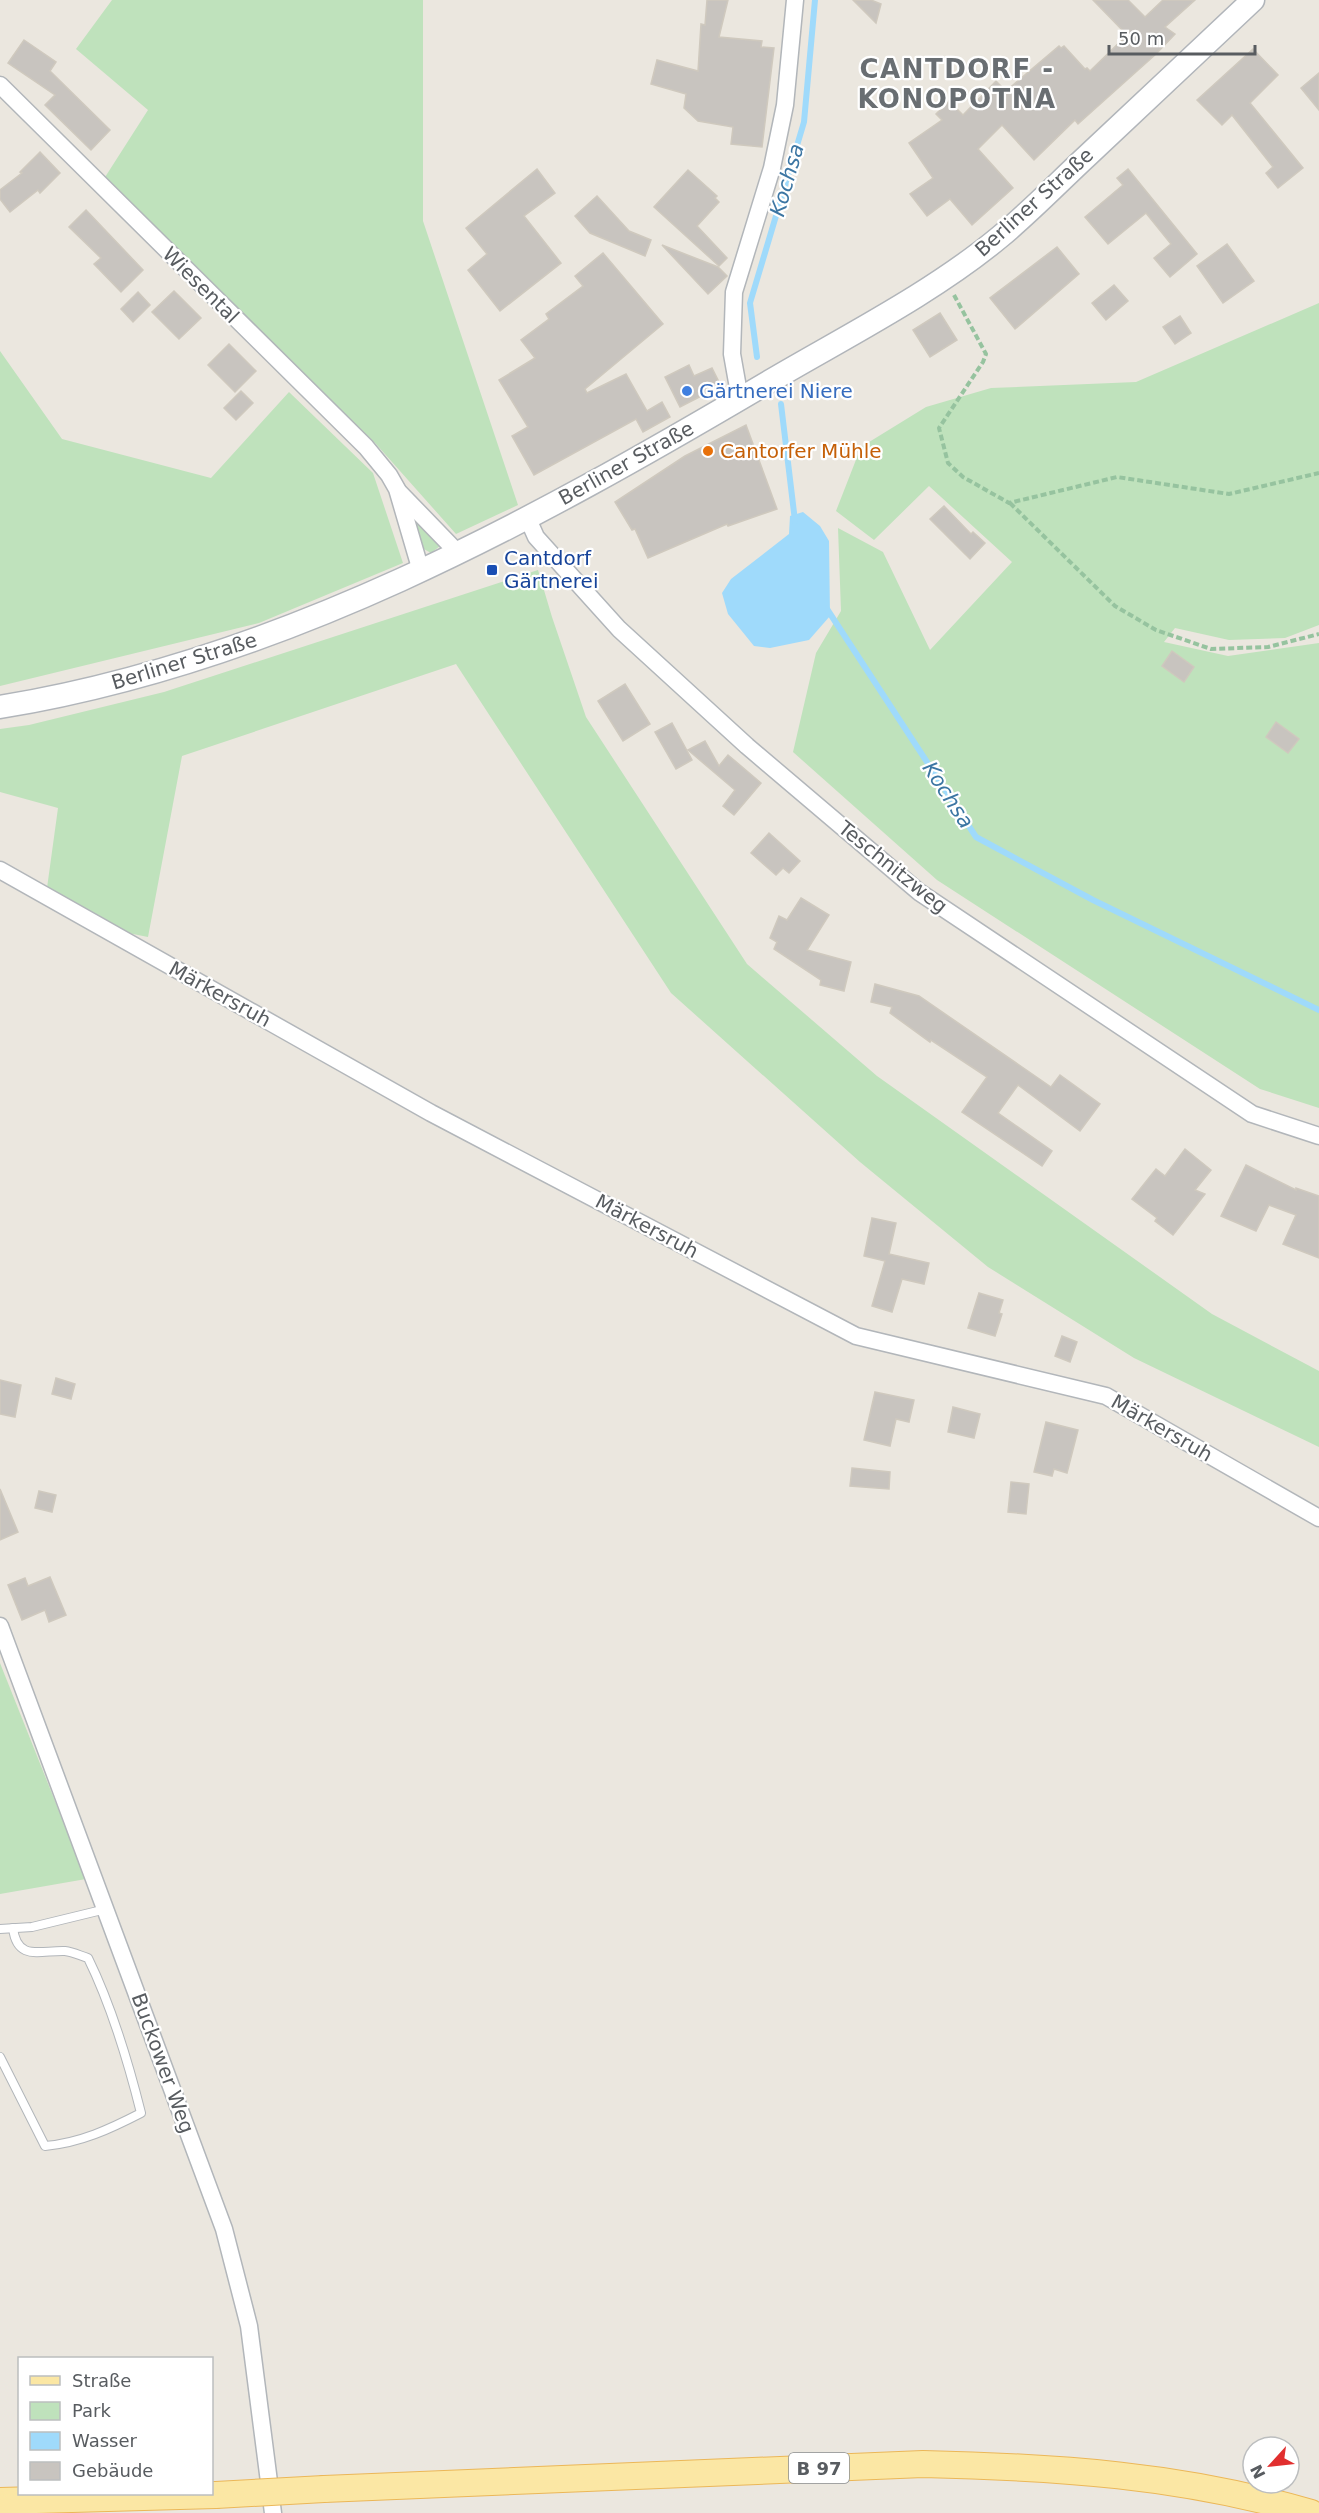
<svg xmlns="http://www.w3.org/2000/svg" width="1319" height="2513" viewBox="0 0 1319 2513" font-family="'DejaVu Sans',sans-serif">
	<rect width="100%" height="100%" fill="#ebe7df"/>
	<g fill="#bfe2bc">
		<path d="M 112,0 L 423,0 L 423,221 L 518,505 L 456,534 L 376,444 L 100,185 L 148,110 L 76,49 Z"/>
		<path d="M 1319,303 L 1319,625 L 1285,638 L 1229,640 L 1175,628 L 1164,642 L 1228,656 L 1319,643 L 1319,1108 L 1260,1089 L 937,880 L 793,752 L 816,653 L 841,611 L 838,528 L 883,552 L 930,650 L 1012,562 L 929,486 L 874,540 L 836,511 L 861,447 L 926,407 L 991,388 L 1136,382 Z"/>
		<path d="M 0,351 L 62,439 L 211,478 L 289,392 L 373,473 L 403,563 L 259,623 L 0,686 Z"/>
		<path d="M 409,514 L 440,546 L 431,553 L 422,548 Z"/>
		<path d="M 538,570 L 552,617 L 586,717 L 747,964 L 877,1076 L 1212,1314 L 1319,1371 L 1319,1447 L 1134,1358 L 988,1267 L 860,1162 L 671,993 L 456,664 L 182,756 L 148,937 L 128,933 L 47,888 L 58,808 L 0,792 L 0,729 L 29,725 L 164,692 Z"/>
		<path d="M 0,1663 L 86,1879 L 0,1894 Z"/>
	</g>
	<path fill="#9fdafb" d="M 803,512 L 820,526 L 829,541 L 830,616 L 809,640 L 770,648 L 754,646 L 728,614 L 722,593 L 731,579 L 789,534 L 790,516 Z"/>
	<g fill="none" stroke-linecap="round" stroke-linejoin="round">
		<g stroke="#9fdafb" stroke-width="6">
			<path d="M 757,357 L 750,303 L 804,122 L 815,0"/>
			<path d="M 781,404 L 795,521"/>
			<path d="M 827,609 L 976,837 L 1093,900 L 1319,1010"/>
		</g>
	</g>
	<g fill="#c8c4bf" stroke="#cfc9be" stroke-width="1.5">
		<path d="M 707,0 L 728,0 L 719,37 L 762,41 L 761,47 L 774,48 L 762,147 L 731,144 L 733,127 L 698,121 L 684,108 L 686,94 L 651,84 L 657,60 L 698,71 L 701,24 L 705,25 Z"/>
		<path d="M 853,0 L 871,0 L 881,4 L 876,23 Z"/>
		<path d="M 1093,0 L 1128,0 L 1145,17 L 1163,0 L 1195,0 L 1165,27 L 1175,34 L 1156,54 L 1078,124 L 1075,120 L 1034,160 L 1002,125 L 978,149 L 1013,188 L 972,225 L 950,199 L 927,216 L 910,194 L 933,178 L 909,143 L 942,120 L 936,114 L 949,101 L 963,115 L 996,81 L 1006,91 L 1059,46 L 1061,48 L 1064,46 L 1085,69 L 1087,68 L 1090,71 L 1127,35 Z"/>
		<path d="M 24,40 L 56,62 L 50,71 L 110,130 L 91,150 L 45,105 L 55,95 L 8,63 Z"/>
		<path d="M 1253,49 L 1278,75 L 1250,103 L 1303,168 L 1278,188 L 1266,173 L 1273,167 L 1232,115 L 1222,125 L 1197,100 Z"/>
		<path d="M 1319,73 L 1319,110 L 1301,88 Z"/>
		<path d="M 40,152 L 60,173 L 40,193 L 38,190 L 10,212 L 0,199 L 0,190 L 22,173 L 20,172 Z"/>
		<path d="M 537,169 L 555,193 L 524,216 L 561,263 L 500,311 L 468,270 L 487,254 L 466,228 Z"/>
		<path d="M 1128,169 L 1197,254 L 1170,277 L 1154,258 L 1171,244 L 1146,213 L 1108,244 L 1085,217 L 1123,185 L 1117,178 Z"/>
		<path d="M 688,170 L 717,196 L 715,198 L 719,202 L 697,226 L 727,258 L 719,266 L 654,207 Z"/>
		<path d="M 597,196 L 629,231 L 651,240 L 645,256 L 590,233 L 575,216 Z"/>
		<path d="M 86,210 L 143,270 L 121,292 L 94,264 L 101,258 L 69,227 Z"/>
		<path d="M 1227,244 L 1254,281 L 1223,303 L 1197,266 Z"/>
		<path d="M 662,245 L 718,267 L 727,276 L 708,294 Z"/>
		<path d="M 1057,247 L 1079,274 L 1015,329 L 990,298 Z"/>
		<path d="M 603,253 L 663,324 L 585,389 L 587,393 L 626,374 L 647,411 L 662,402 L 670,417 L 643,432 L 636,419 L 534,475 L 512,436 L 528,427 L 499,380 L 535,358 L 521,340 L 549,319 L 546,314 L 583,286 L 575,276 Z"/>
		<path d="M 1114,285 L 1128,301 L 1106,320 L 1092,303 Z"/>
		<path d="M 174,291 L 201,318 L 179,339 L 152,312 Z"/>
		<path d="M 138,292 L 150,305 L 133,322 L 121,309 Z"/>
		<path d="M 940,313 L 957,340 L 930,357 L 913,330 Z"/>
		<path d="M 1180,316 L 1191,333 L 1175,344 L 1163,327 Z"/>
		<path d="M 229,344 L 256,371 L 235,392 L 208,365 Z"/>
		<path d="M 689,365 L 694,376 L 712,368 L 721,386 L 680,407 L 665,377 Z"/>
		<path d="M 241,391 L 253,403 L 236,420 L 224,408 Z"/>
		<path d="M 746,425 L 777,509 L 728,526 L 727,524 L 648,558 L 635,529 L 632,530 L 615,502 L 685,456 Z"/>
		<path d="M 944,506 L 971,534 L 973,532 L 985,543 L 970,559 L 930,519 Z"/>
		<path d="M 1172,651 L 1194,667 L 1184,682 L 1162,666 Z"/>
		<path d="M 625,684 L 650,724 L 623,741 L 598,701 Z"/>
		<path d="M 1276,722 L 1299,739 L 1288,753 L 1266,737 Z"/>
		<path d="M 672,723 L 692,760 L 676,769 L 655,732 Z"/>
		<path d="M 705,741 L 719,766 L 728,755 L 761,783 L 734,815 L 723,806 L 735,790 L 688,750 Z"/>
		<path d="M 769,833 L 800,861 L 789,873 L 783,868 L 776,875 L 751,853 Z"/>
		<path d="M 801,898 L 829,915 L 807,950 L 851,962 L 844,991 L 820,985 L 821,980 L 774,949 L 777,942 L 770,938 L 779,916 L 787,920 Z"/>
		<path d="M 875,984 L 919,996 L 1051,1087 L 1060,1075 L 1100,1104 L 1080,1131 L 1018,1085 L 998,1113 L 1052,1151 L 1042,1166 L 962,1112 L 987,1077 L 931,1040 L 930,1042 L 890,1013 L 892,1007 L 871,1002 Z"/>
		<path d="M 1185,1149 L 1211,1170 L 1195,1190 L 1205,1194 L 1173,1235 L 1155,1221 L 1157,1218 L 1132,1199 L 1156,1169 L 1165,1176 Z"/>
		<path d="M 1246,1165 L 1296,1190 L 1296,1188 L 1319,1196 L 1319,1258 L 1283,1244 L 1296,1215 L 1269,1205 L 1256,1231 L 1221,1216 Z"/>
		<path d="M 872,1218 L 896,1223 L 889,1254 L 929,1263 L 924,1284 L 902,1279 L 892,1312 L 872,1306 L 885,1261 L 864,1256 Z"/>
		<path d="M 979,1293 L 1003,1300 L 999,1313 L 1002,1314 L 995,1336 L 968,1328 Z"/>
		<path d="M 1062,1336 L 1077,1342 L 1070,1362 L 1055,1356 Z"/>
		<path d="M 56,1378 L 75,1384 L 71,1399 L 52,1394 Z"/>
		<path d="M 0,1380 L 21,1385 L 15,1417 L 0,1414 Z"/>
		<path d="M 875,1392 L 914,1400 L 909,1422 L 896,1419 L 890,1446 L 864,1440 Z"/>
		<path d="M 953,1407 L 980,1414 L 974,1438 L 948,1432 Z"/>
		<path d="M 1046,1422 L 1078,1430 L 1067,1473 L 1054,1469 L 1052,1476 L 1034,1472 Z"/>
		<path d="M 852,1468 L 890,1472 L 889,1489 L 850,1486 Z"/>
		<path d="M 1011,1482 L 1029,1484 L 1026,1514 L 1008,1512 Z"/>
		<path d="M 0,1489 L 18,1532 L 0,1540 Z"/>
		<path d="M 39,1491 L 56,1495 L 52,1512 L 35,1508 Z"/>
		<path d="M 50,1577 L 66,1615 L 49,1622 L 45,1610 L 22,1620 L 8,1585 L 25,1578 L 28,1586 Z"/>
	</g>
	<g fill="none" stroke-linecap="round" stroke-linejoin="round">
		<defs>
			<g id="service">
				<path d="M 0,1929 L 32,1927 L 106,1909"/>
				<path d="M 0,2057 L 45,2146 C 80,2143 110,2129 141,2113 C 128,2061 112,2007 88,1958 C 81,1956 73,1952 65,1951 C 41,1950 17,1962 13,1928"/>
			</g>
			<g id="minor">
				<path d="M 0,85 L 366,447 L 389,475 L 397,489 L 421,571"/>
				<path d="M 740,399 L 732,354 L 734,292 L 772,168 L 785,105 L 795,0"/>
				<path d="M 399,492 L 459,554"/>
				<path d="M 528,519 L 536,537 L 619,629 L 747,746 L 919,892 L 1252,1114 L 1319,1136"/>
				<path d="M 0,870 L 431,1113 L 856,1336 L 1106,1396 L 1319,1518"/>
				<path d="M 0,1626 L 224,2229 L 249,2326 L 273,2513"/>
			</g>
			<path id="secondary" d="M 0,707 C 281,661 530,523 772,380 C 847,336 934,292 1001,236 C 1031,211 1059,182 1087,156 C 1142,104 1198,52 1253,0"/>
			<g id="primary">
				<path d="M 324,2489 L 923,2464 C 1056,2467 1182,2475 1311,2513"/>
				<path d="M 0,2501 L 216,2495"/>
			</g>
		</defs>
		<use href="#service" stroke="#b2b6ba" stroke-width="10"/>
		<use href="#minor" stroke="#b2b6ba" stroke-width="19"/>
		<use href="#secondary" stroke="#b1b5ba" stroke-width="25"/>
		<use href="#primary" stroke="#ebb758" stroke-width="28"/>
		<g stroke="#96c39f" stroke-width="4" stroke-dasharray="6 3" stroke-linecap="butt">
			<path d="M 954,295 L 986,354 L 983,362 L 939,428 L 948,463 L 963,477 L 1009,503 L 1117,477 L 1229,494 L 1319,473"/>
			<path d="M 1010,503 L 1115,606 L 1156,630 L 1211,649 L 1268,647 L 1319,634"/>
		</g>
		<use href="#service" stroke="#fff" stroke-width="8"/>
		<use href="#minor" stroke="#fff" stroke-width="16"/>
		<use href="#secondary" stroke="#fff" stroke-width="22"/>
		<use href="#primary" stroke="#fbe7a4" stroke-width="26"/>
		<defs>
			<path id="primary-bridge" d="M 216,2495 L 324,2489"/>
		</defs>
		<use href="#primary-bridge" stroke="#ebb758" stroke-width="28" stroke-linecap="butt"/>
		<use href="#primary-bridge" stroke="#fbe7a4" stroke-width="26"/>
	</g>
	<circle fill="#3f7fe0" stroke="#fff" stroke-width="2" cx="687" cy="391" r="6"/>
	<circle fill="#e8710a" stroke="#fff" stroke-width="2" cx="708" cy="451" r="6"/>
	<rect fill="#1a4fb4" stroke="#fff" stroke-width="2" x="486" y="564" width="12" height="12" rx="3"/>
	<g text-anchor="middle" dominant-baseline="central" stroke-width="4.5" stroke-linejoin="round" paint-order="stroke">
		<rect fill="#fff" stroke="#8a8d90" stroke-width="1.5" x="789" y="2453" width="60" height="30" rx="4.5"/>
		<g font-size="18" font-weight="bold" fill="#585c60">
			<text x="819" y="2468">B 97</text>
		</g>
		<g font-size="20" fill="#585c60" stroke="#fff">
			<text transform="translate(1034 202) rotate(-42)">Berliner Straße</text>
			<text transform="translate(201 285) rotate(45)">Wiesental</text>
			<text transform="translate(626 463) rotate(-29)">Berliner Straße</text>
			<text transform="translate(184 661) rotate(-17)">Berliner Straße</text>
			<text transform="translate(893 867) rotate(39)">Teschnitzweg</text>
			<text transform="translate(220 994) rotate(29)">Märkersruh</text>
			<text transform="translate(647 1226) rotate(28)">Märkersruh</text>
			<text transform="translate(1162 1428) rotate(30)">Märkersruh</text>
			<text transform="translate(163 2063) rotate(70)">Buckower Weg</text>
		</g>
		<g font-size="20" fill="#366cbe" stroke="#fff" text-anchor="start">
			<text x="699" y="391">Gärtnerei Niere</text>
		</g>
		<g font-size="20" fill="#c56008" stroke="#fff" text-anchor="start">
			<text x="720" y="451">Cantorfer Mühle</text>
		</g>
		<g font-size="20" fill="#164399" stroke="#fff" text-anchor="start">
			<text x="504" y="558">Cantdorf<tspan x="504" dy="23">Gärtnerei</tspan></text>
		</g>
		<g font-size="21" font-style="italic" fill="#3c76a3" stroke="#fff">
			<text transform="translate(787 180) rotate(-74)">Kochsa</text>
			<text transform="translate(948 795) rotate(57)">Kochsa</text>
		</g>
		<g font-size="26" font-weight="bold" letter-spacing="1.5" fill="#696e72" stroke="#fff">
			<text x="957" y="69">CANTDORF -<tspan x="957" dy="30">KONOPOTNA</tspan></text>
		</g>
	</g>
	<rect x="18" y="2357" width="195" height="138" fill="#ffffff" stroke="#bcbebf" stroke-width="1.5"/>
	<rect x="30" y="2376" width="30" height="9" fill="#fbe7a4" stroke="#bcbebf" stroke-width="1.5"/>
	<text x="72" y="2387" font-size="18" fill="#585c60">Straße</text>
	<rect x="30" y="2402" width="30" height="18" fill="#bfe2bc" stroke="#bcbebf" stroke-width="1.5"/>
	<text x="72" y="2417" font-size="18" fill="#585c60">Park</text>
	<rect x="30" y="2432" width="30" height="18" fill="#9fdafb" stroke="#bcbebf" stroke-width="1.5"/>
	<text x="72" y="2447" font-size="18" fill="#585c60">Wasser</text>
	<rect x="30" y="2462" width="30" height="18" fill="#c8c4bf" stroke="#bcbebf" stroke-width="1.5"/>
	<text x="72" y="2477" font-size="18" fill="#585c60">Gebäude</text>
	<g transform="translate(1271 2465) rotate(243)"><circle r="28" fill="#ffffff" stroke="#bcbebf" stroke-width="1.5"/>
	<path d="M0-4.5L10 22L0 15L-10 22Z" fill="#e12f2f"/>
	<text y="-9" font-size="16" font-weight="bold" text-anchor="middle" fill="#585c60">N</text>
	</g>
	<path d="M1109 45v9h146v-9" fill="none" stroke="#585c60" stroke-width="3"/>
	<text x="1118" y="45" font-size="18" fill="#585c60" stroke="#ffffff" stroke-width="4.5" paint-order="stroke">50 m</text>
</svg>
